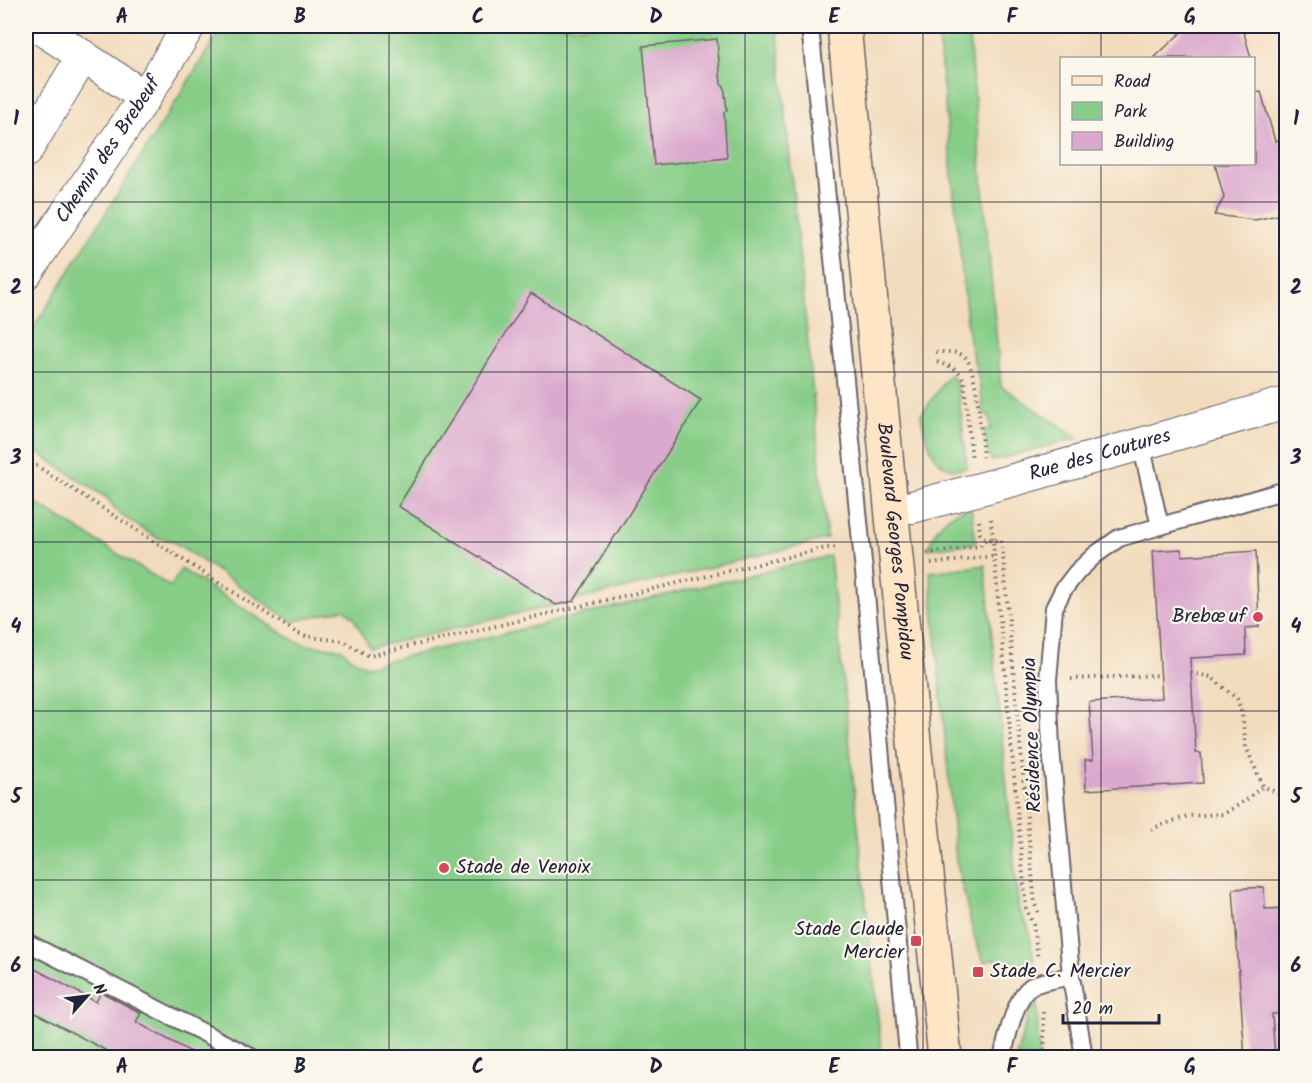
<svg xmlns="http://www.w3.org/2000/svg" width="1312" height="1083" viewBox="0 0 1312 1083" font-family="Kalam,sans-serif">
	<rect width="100%" height="100%" fill="#fbf7ec"/>
	<filter id="ink" filterUnits="userSpaceOnUse"><feTurbulence type="fractalNoise" baseFrequency=".0167" numOctaves="2"/><feDisplacementMap in="SourceGraphic" scale="12" xChannelSelector="R" yChannelSelector="G"/><feConvolveMatrix kernelMatrix="1 2 1 2 8 2 1 2 1" color-interpolation-filters="sRGB"/></filter>
	<filter id="wash" filterUnits="userSpaceOnUse"><feTurbulence type="fractalNoise" baseFrequency=".008" numOctaves="4" result="noise"/><feDisplacementMap in="SourceGraphic" scale="24" xChannelSelector="R" yChannelSelector="G"/><feGaussianBlur stdDeviation="1.35" result="paint"/><feColorMatrix in="noise" values="0 0 0 0 0 0 0 0 0 0 0 0 0 0 0 0 0 1.4 0 .05"/><feComposite in="paint" operator="in"/></filter>
	<g filter="url(#wash)">
		<rect width="100%" height="100%" fill="#f2dbbc"/>
		<g fill="#87cd88" stroke="#547862" stroke-width="1.5">
			<path d="M 223,26 L 777,26 L 827,539 L 556,605 L 370,648 L 353,617 L 344,609 L 293,622 L 171,540 L 157,538 L 119,514 L 107,498 L 26,445 L 26,340 Z"/>
			<path d="M 937,26 L 968,26 L 1001,386 L 1078,438 L 992,461 L 988,453 L 984,430 L 991,429 L 989,415 L 984,415 L 979,380 L 969,341 Z"/>
			<path d="M 949,375 L 954,378 L 958,389 L 967,467 C 935,479 925,438 921,415 Z"/>
			<path d="M 26,497 L 171,587 L 181,569 L 293,640 L 307,645 L 342,649 L 349,657 L 366,666 L 830,556 L 882,1057 L 26,1057 Z"/>
			<path d="M 971,507 L 976,543 L 929,549 C 933,526 950,512 971,507 Z"/>
			<path d="M 985,565 L 1019,911 L 1028,926 L 1034,961 L 1026,966 L 1007,969 L 995,959 L 984,962 L 974,936 L 956,860 L 930,572 Z"/>
			<path d="M 1037,1005 L 1039,1057 L 1016,1057 L 1029,1012 Z"/>
		</g>
		<g id="blocks">
			<g fill="#dba9ce">
				<path d="M 1188,26 L 1242,26 L 1251,58 L 1154,58 Z"/>
				<path d="M 717,39 L 721,84 L 724,86 L 727,110 L 724,112 L 727,158 L 654,165 L 643,46 Z"/>
				<path d="M 1261,92 L 1275,141 L 1287,138 L 1287,213 L 1255,220 L 1214,215 L 1224,198 L 1215,164 L 1254,164 L 1254,93 Z"/>
				<path d="M 531,293 L 701,400 L 574,601 L 556,605 L 398,506 Z"/>
				<path d="M 1181,549 L 1182,556 L 1256,551 L 1259,627 L 1245,628 L 1246,655 L 1190,658 L 1196,753 L 1201,753 L 1203,783 L 1086,790 L 1085,760 L 1093,760 L 1089,702 L 1162,698 L 1153,551 Z"/>
				<path d="M 1264,887 L 1265,909 L 1287,908 L 1287,1013 L 1272,1014 L 1275,1058 L 1245,1058 L 1233,889 Z"/>
				<path d="M 26,964 L 96,1002 L 101,992 L 141,1013 L 136,1022 L 202,1058 L 120,1058 L 26,1008 Z"/>
			</g>
		</g>
	</g>
	<g filter="url(#ink)">
		<use href="#blocks" fill-opacity="0" stroke="#6b6368" stroke-width="1.5"/>
		<g fill="none" stroke-linecap="round" stroke-linejoin="round">
			<defs>
				<g id="lane">
					<path d="M 810,26 L 864,572 L 908,1054 L 909,1058"/>
					<path d="M 1141,444 L 1160,526"/>
					<path d="M 26,942 L 253,1058"/>
					<path d="M 1002,1058 C 1007,1039 1015,993 1034,985 C 1045,980 1060,979 1071,976"/>
					<path d="M 1084,1058 L 1071,976 L 1051,748 L 1048,680 L 1054,608 L 1063,590 L 1077,572 L 1095,555 L 1119,538 L 1286,490"/>
				</g>
				<g id="street">
					<path d="M 37,26 L 145,97"/>
					<path d="M 26,151 L 83,56"/>
					<path id="s1" d="M 26,273 L 145,97 L 189,26"/>
					<path id="s2" d="M 912,507 L 1010,481 L 1286,403"/>
				</g>
				<g id="secondary">
					<path id="s3" d="M 844,26 L 945,1058"/>
				</g>
			</defs>
			<use href="#lane" stroke="#6b6368" stroke-width="20"/>
			<use href="#street" stroke="#6b6368" stroke-width="34"/>
			<use href="#secondary" stroke="#6b6368" stroke-width="36"/>
			<g stroke="#6b6368" stroke-width="4" stroke-dasharray="1.5 4.5" stroke-linecap="butt">
				<path d="M 936,352 C 944,352 958,351 964,356 C 978,367 981,437 983,457"/>
				<path d="M 937,362 C 949,366 959,368 964,381 L 972,460"/>
				<path d="M 26,459 L 297,633 L 309,637 L 343,641 L 369,656 L 826,548 L 838,547"/>
				<path d="M 991,519 L 1026,908 L 1033,925 L 1038,958"/>
				<path d="M 979,521 L 980,534 L 986,539 L 1001,541 L 1002,545 L 1035,905 L 1039,914"/>
				<path d="M 927,553 L 980,546 L 986,539"/>
				<path d="M 931,564 L 994,556"/>
				<path d="M 1191,673 L 1211,677 L 1237,699 L 1242,713 L 1246,747 L 1263,786 L 1286,797"/>
				<path d="M 1071,679 L 1161,675"/>
				<path d="M 1151,829 L 1187,816 L 1224,814 L 1246,800 L 1263,786"/>
				<path d="M 1043,1012 L 1045,1058"/>
			</g>
			<use href="#lane" stroke="#fff" stroke-width="16"/>
			<use href="#street" stroke="#fff" stroke-width="32"/>
			<use href="#secondary" stroke="#fde5c5" stroke-width="33"/>
		</g>
	</g>
	<path fill="none" stroke="#22223b" stroke-width="1.5" stroke-opacity="0.55" d="M 211,26 L 211,1058M 389,26 L 389,1058M 567,26 L 567,1058M 745,26 L 745,1058M 923,26 L 923,1058M 1101,26 L 1101,58M 1101,164 L 1101,1058M 26,202 L 1286,202M 26,372 L 1286,372M 26,542 L 1286,542M 26,711 L 1286,711M 26,880 L 1286,880"/>
	<g fill="#d1495b" stroke="#fbf7ec" stroke-width="2">
		<circle cx="1258" cy="617" r="6"/>
		<circle cx="444" cy="868" r="6"/>
		<rect x="910" y="935" width="12" height="12" rx="3"/>
		<rect x="972" y="966" width="12" height="12" rx="3"/>
	</g>
	<g text-anchor="middle" dominant-baseline="central" stroke-width="4.5" stroke-linejoin="round" paint-order="stroke">
		<g font-size="20" fill="#22223b" stroke="#fbf7ec">
			<text stroke="none"><textPath href="#s1" startOffset="148">Chemin des Brebeuf</textPath></text>
			<text stroke="none"><textPath href="#s2" startOffset="195">Rue des Coutures</textPath></text>
			<text stroke="none"><textPath href="#s3" startOffset="518">Boulevard Georges Pompidou</textPath></text>
			<text transform="translate(1033 735) rotate(-92)">Résidence Olympia</text>
		</g>
		<g font-size="20" fill="#22223b" stroke="#fbf7ec" text-anchor="end">
			<text x="1246" y="617">Brebœuf</text>
			<text x="456" y="868" text-anchor="start">Stade de Venoix</text>
			<text x="904" y="930">Stade Claude<tspan x="904" dy="23">Mercier</tspan></text>
			<text x="990" y="972" text-anchor="start">Stade C. Mercier</text>
		</g>
	</g>
	<rect width="1312" height="1083" fill="none" stroke="#fbf7ec" stroke-width="66"/>
	<rect x="1060" y="57" width="195" height="108" fill="#fbf7ec" stroke="#a4a2a5" stroke-width="1.5"/>
	<rect x="1072" y="76" width="30" height="9" fill="#fde5c5" stroke="#a4a2a5" stroke-width="1.5"/>
	<text x="1114" y="87" font-size="18" fill="#22223b">Road</text>
	<rect x="1072" y="102" width="30" height="18" fill="#87cd88" stroke="#a4a2a5" stroke-width="1.5"/>
	<text x="1114" y="117" font-size="18" fill="#22223b">Park</text>
	<rect x="1072" y="132" width="30" height="18" fill="#dba9ce" stroke="#a4a2a5" stroke-width="1.5"/>
	<text x="1114" y="147" font-size="18" fill="#22223b">Building</text>
	<g transform="translate(87 996) rotate(62)" stroke="#fbf7ec" stroke-width="4.5" paint-order="stroke">
	<path d="M0-4.5L10 22L0 15L-10 22Z" fill="#22223b"/>
	<text y="-9" font-size="16" font-weight="bold" text-anchor="middle" fill="#22223b">N</text>
	</g>
	<path d="M1063 1014v9h96v-9" fill="none" stroke="#22223b" stroke-width="3"/>
	<text x="1072" y="1014" font-size="18" fill="#22223b" stroke="#fbf7ec" stroke-width="4.5" paint-order="stroke">20 m</text>
	<rect x="33" y="33" width="1246" height="1017" fill="none" stroke="#22223b" stroke-width="2"/>
	<g font-size="20" text-anchor="middle" font-weight="bold" fill="#22223b">
		<text x="122" y="23">A</text>
		<text x="300" y="23">B</text>
		<text x="478" y="23">C</text>
		<text x="656" y="23">D</text>
		<text x="834" y="23">E</text>
		<text x="1012" y="23">F</text>
		<text x="1190" y="23">G</text>
		<text x="16" y="125">1</text>
		<text x="1296" y="125">1</text>
		<text x="16" y="294">2</text>
		<text x="1296" y="294">2</text>
		<text x="16" y="464">3</text>
		<text x="1296" y="464">3</text>
		<text x="16" y="633">4</text>
		<text x="1296" y="633">4</text>
		<text x="16" y="803">5</text>
		<text x="1296" y="803">5</text>
		<text x="16" y="972">6</text>
		<text x="1296" y="972">6</text>
		<text x="122" y="1073">A</text>
		<text x="300" y="1073">B</text>
		<text x="478" y="1073">C</text>
		<text x="656" y="1073">D</text>
		<text x="834" y="1073">E</text>
		<text x="1012" y="1073">F</text>
		<text x="1190" y="1073">G</text>
	</g>
</svg>
